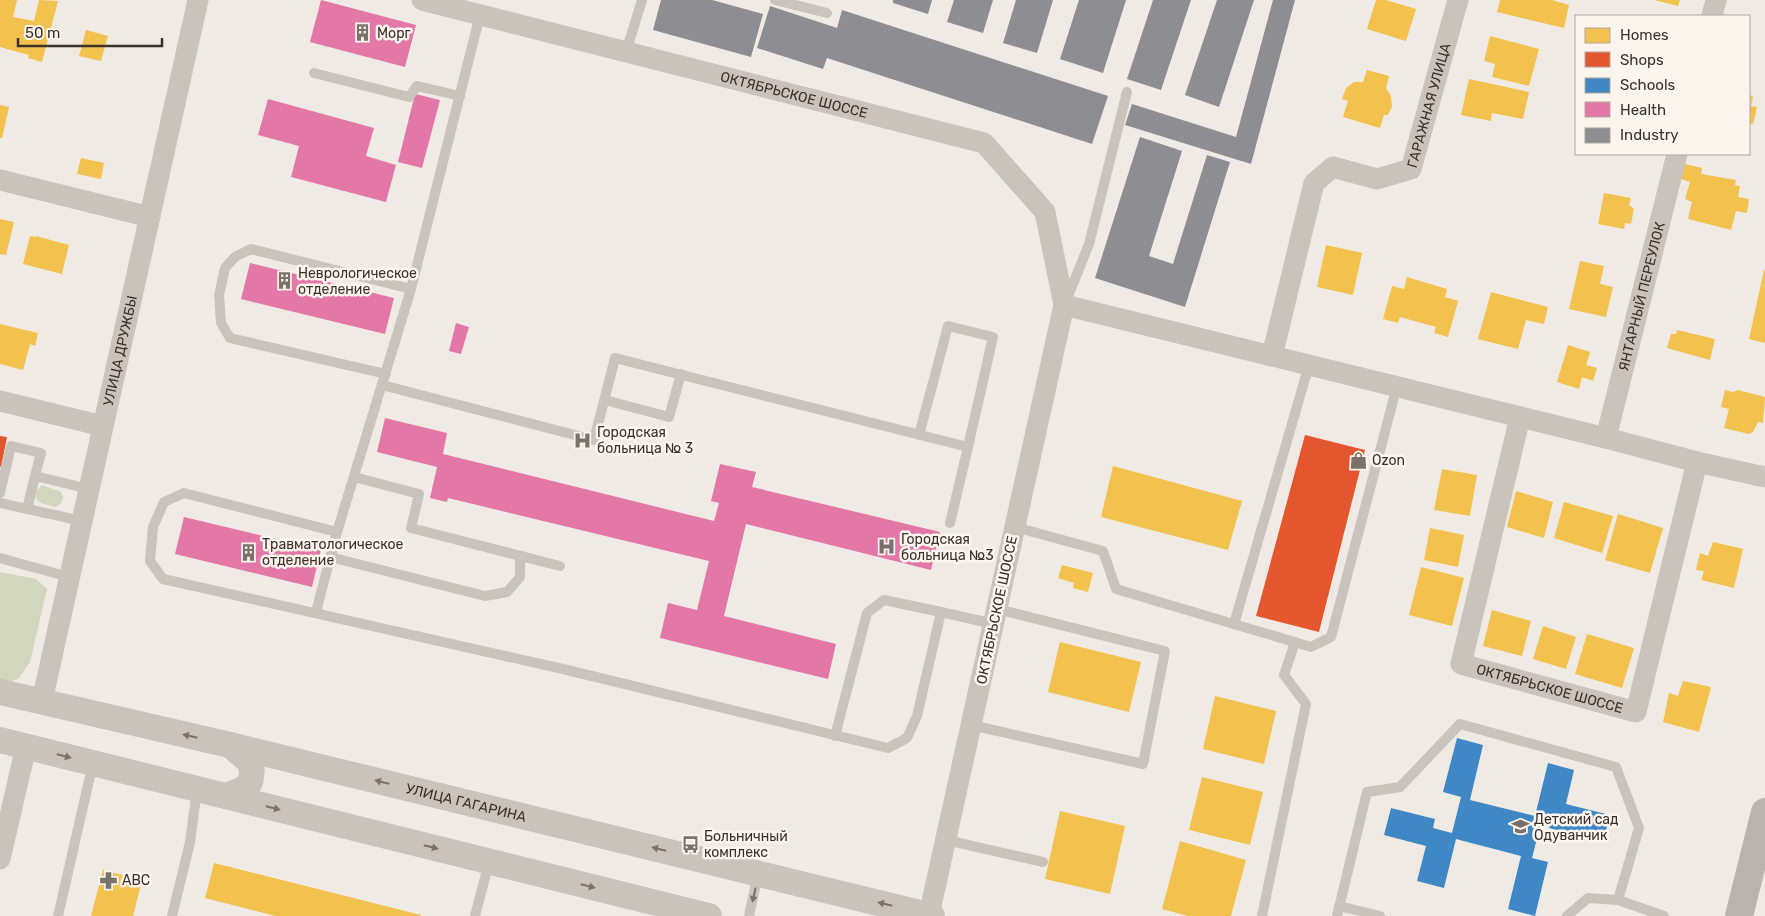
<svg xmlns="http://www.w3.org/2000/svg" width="1765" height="916" viewBox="0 0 1765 916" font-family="Rubik,sans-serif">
	<rect width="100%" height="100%" fill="#f0eae4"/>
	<g fill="#d1d6bd">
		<path d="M 42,485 L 61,492 L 63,498 L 60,504 L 55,507 C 46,504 35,504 35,492 Z"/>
		<path d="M 0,572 L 36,579 L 47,589 L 30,662 L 18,679 L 2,685 L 0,685 Z"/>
	</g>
	<g fill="#f2c14e">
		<path d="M 0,0 L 17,0 L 13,17 L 34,21 L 39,0 L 58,1 L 42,62 L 28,58 L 29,55 L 0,47 Z"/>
		<path d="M 1376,0 L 1386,0 L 1416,9 L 1406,41 L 1367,29 Z"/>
		<path d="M 1500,0 L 1552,0 L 1569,5 L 1564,28 L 1497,12 Z"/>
		<path d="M 1654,0 L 1680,0 L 1678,6 Z"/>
		<path d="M 86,30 L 108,36 L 101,61 L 79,56 Z"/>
		<path d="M 1490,36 L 1539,49 L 1529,86 L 1492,77 L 1495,64 L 1484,61 Z"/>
		<path d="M 1367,70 L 1389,76 L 1386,88 L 1391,96 L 1392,107 L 1388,115 L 1384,115 L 1380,128 L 1343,117 L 1348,101 L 1342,99 L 1346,88 L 1354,82 L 1363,82 Z"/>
		<path d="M 1469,79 L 1529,92 L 1523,119 L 1492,113 L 1491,121 L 1461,115 Z"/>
		<path d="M 1749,95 L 1753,96 L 1751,106 L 1757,107 L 1753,124 L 1749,123 Z"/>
		<path d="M 0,105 L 9,107 L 2,138 L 0,138 Z"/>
		<path d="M 81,158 L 104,163 L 101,179 L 77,174 Z"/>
		<path d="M 1685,164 L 1702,168 L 1701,174 L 1736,180 L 1735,185 L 1740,186 L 1738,197 L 1749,199 L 1747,213 L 1736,211 L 1731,230 L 1688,219 L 1692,202 L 1685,199 L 1690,182 L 1681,179 Z"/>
		<path d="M 1604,193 L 1631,198 L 1629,205 L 1634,209 L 1631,224 L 1625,223 L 1624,229 L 1598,224 Z"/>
		<path d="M 0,219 L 14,222 L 6,255 L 0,254 Z"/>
		<path d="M 30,236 L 36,237 L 36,236 L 69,245 L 62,274 L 23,264 Z"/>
		<path d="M 1326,245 L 1362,253 L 1353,295 L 1317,287 Z"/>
		<path d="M 1580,261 L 1604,266 L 1600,284 L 1613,287 L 1606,317 L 1569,309 Z"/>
		<path d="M 1764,270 L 1765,270 L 1765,343 L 1749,339 Z"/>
		<path d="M 1407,277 L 1447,289 L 1445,297 L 1458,301 L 1448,337 L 1434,333 L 1436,327 L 1400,317 L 1398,323 L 1383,319 L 1392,286 L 1404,289 Z"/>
		<path d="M 1491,292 L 1548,307 L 1544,324 L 1526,320 L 1518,349 L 1478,339 Z"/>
		<path d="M 0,324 L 38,333 L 35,346 L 30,344 L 23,370 L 0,364 Z"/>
		<path d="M 1677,330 L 1715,339 L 1710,360 L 1667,348 L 1671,334 L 1676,334 Z"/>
		<path d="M 1568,345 L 1590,352 L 1586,365 L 1597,368 L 1593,381 L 1582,377 L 1579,389 L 1557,382 Z"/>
		<path d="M 1725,390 L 1733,392 L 1738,390 L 1765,397 L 1763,423 L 1758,422 L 1753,432 L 1749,434 L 1724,428 L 1729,409 L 1721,407 Z"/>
		<path d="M 1113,466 L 1242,501 L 1228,550 L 1101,517 Z"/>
		<path d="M 1442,469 L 1477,475 L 1470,516 L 1434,510 Z"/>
		<path d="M 1516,491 L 1553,502 L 1544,538 L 1507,527 Z"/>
		<path d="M 1564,502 L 1613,516 L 1602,553 L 1554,538 Z"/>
		<path d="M 1618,514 L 1663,528 L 1650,573 L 1605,560 Z"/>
		<path d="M 1430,528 L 1464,535 L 1458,567 L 1424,560 Z"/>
		<path d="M 1713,542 L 1743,549 L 1734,588 L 1701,580 L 1704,571 L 1696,570 L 1700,553 L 1708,556 Z"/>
		<path d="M 1062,565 L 1093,573 L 1088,592 L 1073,588 L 1074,583 L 1058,578 Z"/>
		<path d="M 1421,567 L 1464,578 L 1452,626 L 1409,615 Z"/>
		<path d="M 1492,610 L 1531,621 L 1522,656 L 1483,646 Z"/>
		<path d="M 1543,626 L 1576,637 L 1566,669 L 1533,659 Z"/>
		<path d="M 1587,634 L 1634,648 L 1622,688 L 1575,674 Z"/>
		<path d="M 1060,642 L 1141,662 L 1129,712 L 1048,692 Z"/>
		<path d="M 1683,681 L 1711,687 L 1699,732 L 1663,722 L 1669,693 L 1678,696 Z"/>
		<path d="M 1215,696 L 1276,711 L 1264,764 L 1203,749 Z"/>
		<path d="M 1202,777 L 1263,792 L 1250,845 L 1189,830 Z"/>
		<path d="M 1060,811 L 1125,826 L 1110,894 L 1045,879 Z"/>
		<path d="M 1180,841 L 1246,860 L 1231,916 L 1188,916 L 1162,909 Z"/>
		<path d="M 214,863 L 421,915 L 421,916 L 275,916 L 205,898 Z"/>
		<path d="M 103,870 L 142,880 L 133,916 L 91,916 Z"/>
	</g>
	<g fill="#e4572e">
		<path d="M 1305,435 L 1365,450 L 1319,632 L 1256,616 Z"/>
		<path d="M 0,436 L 7,437 L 1,467 L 0,466 Z"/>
	</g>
	<path fill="#3f88c5" d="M 1457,738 L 1483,745 L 1470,800 L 1535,816 L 1548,763 L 1574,770 L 1566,804 L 1610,815 L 1603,842 L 1549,828 L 1551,821 L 1542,819 L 1532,858 L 1548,862 L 1535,916 L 1508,909 L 1521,856 L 1456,839 L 1444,888 L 1417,881 L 1426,846 L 1384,835 L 1391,808 L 1435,819 L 1433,828 L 1452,833 L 1461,797 L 1443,792 Z"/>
	<g fill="#e377a8">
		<path d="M 321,0 L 416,25 L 405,67 L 310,42 Z"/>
		<path d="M 415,94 L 440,100 L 422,168 L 398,162 Z"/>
		<path d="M 268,99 L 374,128 L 366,156 L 396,165 L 386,202 L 291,177 L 299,146 L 258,135 Z"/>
		<path d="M 250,263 L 394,298 L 385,334 L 241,299 Z"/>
		<path d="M 456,323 L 469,327 L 461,354 L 449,351 Z"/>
		<path d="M 385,418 L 447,433 L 443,454 L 714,521 L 719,503 L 711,501 L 720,464 L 756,472 L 752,487 L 940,532 L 931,570 L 746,524 L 724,616 L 836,644 L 828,679 L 660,638 L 668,603 L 697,610 L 709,561 L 448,498 L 447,502 L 430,498 L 437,467 L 377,452 Z"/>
		<path d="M 184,517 L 321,550 L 312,587 L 175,554 Z"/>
	</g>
	<g fill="#8d8d92">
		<path d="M 661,0 L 712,0 L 763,14 L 751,57 L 653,30 Z"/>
		<path d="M 893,0 L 932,0 L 928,14 L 893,3 Z"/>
		<path d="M 954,0 L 993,0 L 983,33 L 947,22 Z"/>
		<path d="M 1016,0 L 1053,0 L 1037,53 L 1003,43 Z"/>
		<path d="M 1079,0 L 1126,0 L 1103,73 L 1060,59 Z"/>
		<path d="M 1153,0 L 1191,0 L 1161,90 L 1127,79 Z"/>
		<path d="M 1217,0 L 1254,0 L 1219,107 L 1185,95 Z"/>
		<path d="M 1273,0 L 1295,0 L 1251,164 L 1125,125 L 1132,104 L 1236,137 Z"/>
		<path d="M 770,6 L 837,28 L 842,10 L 1108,96 L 1092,144 L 827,58 L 823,69 L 757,48 Z"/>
		<path d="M 1140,137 L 1182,151 L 1149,256 L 1173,264 L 1207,155 L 1230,162 L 1185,307 L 1095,278 Z"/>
	</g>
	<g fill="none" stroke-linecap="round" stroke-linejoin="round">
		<g stroke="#cac3bc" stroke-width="10">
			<path d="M 775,0 L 827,13"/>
			<path d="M 626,52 L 642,0"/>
			<path d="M 314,73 L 409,97 L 417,86 L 460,96"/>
			<path d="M 1067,299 L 1089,244 L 1127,92"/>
			<path d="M 386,374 L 230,338 L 221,323 L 219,295 L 225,268 L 235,257 L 251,249 L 411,289"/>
			<path d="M 382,385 L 594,440 L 615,358 L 968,447 L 993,337 L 948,326 L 919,435"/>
			<path d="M 605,400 L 669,417 L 681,374"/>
			<path d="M 354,477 L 419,494 L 411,528 L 560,566"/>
			<path d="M 0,493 L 11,446 L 41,453 L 35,476 L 89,489"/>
			<path d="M 0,503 L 82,521"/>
			<path d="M 27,509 L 35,476"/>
			<path d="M 950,523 L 968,447"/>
			<path d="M 1015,527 L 1103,551 L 1116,589 L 1311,647 L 1331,637 L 1397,386"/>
			<path d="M 337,532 L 184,493 L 164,502 L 153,527 L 150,561 L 163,579 L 563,669 L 888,748 L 907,738 L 917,716 L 941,612 L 994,624"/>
			<path d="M 330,557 L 485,596 L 507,592 L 520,577 L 520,556"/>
			<path d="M 0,558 L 69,577"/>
			<path d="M 316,612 L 337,532 L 411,289 L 480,15"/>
			<path d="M 1234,624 L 1309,365"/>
			<path d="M 971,725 L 1143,764 L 1165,651 L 997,609"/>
			<path d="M 835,736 L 867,613 L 884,600 L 941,612"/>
			<path d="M 946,840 L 1043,862"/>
			<path d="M 1339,906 L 1380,916"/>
			<path d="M 58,916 L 93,763"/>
			<path d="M 172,916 L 190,842 L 197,790"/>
			<path d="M 475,916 L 489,862"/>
			<path d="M 749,916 L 758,874"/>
			<path d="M 1262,916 L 1306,704 L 1284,675 L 1295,642"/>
			<path d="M 1337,916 L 1367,792 L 1400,787 L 1460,724 L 1616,767 L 1639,828 L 1618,900 L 1664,916"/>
			<path d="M 1567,916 L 1588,898 L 1618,900"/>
		</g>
		<g stroke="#cac3bc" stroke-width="21">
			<path id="s1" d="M 422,0 L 984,143 L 1045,212 L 1064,305 L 929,915"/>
			<path d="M 1712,16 L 1716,0"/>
			<path d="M 0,180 L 150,217"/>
			<path d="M 1064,305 L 1606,438 L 1697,462 L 1765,477"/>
			<path id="s2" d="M 1272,356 L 1314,183 L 1333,167 L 1377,179 L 1411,169 L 1458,0"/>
			<path d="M 0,401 L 103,426"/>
			<path id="s3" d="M 1520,417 L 1461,664 L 1636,712 L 1697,462"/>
			<path id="s4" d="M 1606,438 L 1677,154"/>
			<path id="s5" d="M 42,701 L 198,0"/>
			<path d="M 0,859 L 26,747"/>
		</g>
		<g stroke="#cac3bc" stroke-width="26">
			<path id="s6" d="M 0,692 L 230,745 L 932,916"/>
			<path d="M 0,740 L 709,916"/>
			<path d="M 226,796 C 247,788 254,788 251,763 L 230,745"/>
		</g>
		<path stroke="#bab3ad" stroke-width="28" d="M 1739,916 L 1765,812"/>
	</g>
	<defs><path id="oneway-solid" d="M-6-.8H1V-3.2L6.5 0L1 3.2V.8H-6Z" transform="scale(1.25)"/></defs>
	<g fill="#7c726c">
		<use href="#oneway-solid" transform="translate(190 736) rotate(-167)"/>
		<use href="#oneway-solid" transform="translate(64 756) rotate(14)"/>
		<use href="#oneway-solid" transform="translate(382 782) rotate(-166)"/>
		<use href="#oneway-solid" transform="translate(273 808) rotate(14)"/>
		<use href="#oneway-solid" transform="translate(431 847) rotate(14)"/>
		<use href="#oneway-solid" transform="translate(659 849) rotate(-166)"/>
		<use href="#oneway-solid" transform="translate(588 886) rotate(14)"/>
		<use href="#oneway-solid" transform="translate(754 895) rotate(102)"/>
		<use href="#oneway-solid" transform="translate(885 904) rotate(-166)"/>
	</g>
	<defs>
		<symbol id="building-bare" viewBox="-9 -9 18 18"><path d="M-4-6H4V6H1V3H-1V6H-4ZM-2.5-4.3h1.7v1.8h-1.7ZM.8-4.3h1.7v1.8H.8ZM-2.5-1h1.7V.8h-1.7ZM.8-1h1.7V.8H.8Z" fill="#7b716b" stroke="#fcf5ed" stroke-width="2.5" paint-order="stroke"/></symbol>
		<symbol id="hospital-bare" viewBox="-9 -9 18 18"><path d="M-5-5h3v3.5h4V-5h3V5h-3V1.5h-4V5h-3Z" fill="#7b716b" stroke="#fcf5ed" stroke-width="2.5" paint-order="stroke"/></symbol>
		<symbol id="shop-bare" viewBox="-9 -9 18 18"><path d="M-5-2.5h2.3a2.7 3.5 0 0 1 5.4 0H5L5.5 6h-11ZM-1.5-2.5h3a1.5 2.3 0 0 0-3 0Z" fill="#7b716b" stroke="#fcf5ed" stroke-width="2.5" paint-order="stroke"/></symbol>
		<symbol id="school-bare" viewBox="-9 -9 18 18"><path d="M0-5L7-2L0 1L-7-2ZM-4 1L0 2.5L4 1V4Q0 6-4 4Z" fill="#7b716b" stroke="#fcf5ed" stroke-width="2.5" paint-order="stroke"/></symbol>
		<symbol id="bus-bare" viewBox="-9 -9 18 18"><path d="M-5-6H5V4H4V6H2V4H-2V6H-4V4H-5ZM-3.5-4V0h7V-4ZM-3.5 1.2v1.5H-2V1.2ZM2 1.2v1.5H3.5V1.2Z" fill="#7b716b" stroke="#fcf5ed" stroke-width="2.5" paint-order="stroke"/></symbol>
		<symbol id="pharmacy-bare" viewBox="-9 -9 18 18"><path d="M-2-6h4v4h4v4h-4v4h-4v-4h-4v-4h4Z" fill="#7b716b" stroke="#fcf5ed" stroke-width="2.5" paint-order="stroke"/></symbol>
	</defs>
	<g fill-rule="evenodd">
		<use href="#building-bare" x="350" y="20" width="25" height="25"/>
		<use href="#building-bare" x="272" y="268" width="25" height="25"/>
		<use href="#hospital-bare" x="570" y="428" width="25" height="25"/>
		<use href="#shop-bare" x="1346" y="448" width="25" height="25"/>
		<use href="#hospital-bare" x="874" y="534" width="25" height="25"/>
		<use href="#building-bare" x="236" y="540" width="25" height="25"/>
		<use href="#school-bare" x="1508" y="814" width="25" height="25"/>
		<use href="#bus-bare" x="678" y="832" width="25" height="25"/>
		<use href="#pharmacy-bare" x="96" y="868" width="25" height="25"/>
	</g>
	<g text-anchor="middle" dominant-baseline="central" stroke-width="5" stroke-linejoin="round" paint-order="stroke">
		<g font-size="14" fill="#3c302a" stroke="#fcf5ed" text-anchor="start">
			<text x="377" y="33">Морг</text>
			<text x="298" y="273">Неврологическое<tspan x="298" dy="16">отделение</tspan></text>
			<text x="597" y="432">Городская<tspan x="597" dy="16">больница № 3</tspan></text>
			<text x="1372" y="460">Ozon</text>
			<text x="901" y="539">Городская<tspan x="901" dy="16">больница №3</tspan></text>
			<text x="262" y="544">Травматологическое<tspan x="262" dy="16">отделение</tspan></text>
			<text x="1534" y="819">Детский сад<tspan x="1534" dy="16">Одуванчик</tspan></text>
			<text x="704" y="836">Больничный<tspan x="704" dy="16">комплекс</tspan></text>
			<text x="122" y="880">ABC</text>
		</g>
		<g font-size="14" fill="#3c302a" stroke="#fcf5ed">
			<text stroke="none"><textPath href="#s1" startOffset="384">ОКТЯБРЬСКОЕ ШОССЕ</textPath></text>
			<text stroke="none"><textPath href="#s2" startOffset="350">ГАРАЖНАЯ УЛИЦА</textPath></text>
			<text stroke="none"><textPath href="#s4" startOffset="146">ЯНТАРНЫЙ ПЕРЕУЛОК</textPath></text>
			<text stroke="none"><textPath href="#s5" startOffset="359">УЛИЦА ДРУЖБЫ</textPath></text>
			<text transform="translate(997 610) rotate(-78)">ОКТЯБРЬСКОЕ ШОССЕ</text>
			<text stroke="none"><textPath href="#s3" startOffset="346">ОКТЯБРЬСКОЕ ШОССЕ</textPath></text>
			<text stroke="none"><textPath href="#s6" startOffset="479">УЛИЦА ГАГАРИНА</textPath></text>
		</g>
	</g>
	<rect x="1575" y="15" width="175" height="140" fill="#fcf5ed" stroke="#afa69f"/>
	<rect x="1585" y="28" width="25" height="15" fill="#f2c14e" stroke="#afa69f"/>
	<text x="1620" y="40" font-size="15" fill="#3c302a">Homes</text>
	<rect x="1585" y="52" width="25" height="15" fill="#e4572e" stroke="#afa69f"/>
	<text x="1620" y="65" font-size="15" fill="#3c302a">Shops</text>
	<rect x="1585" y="78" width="25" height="15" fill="#3f88c5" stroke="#afa69f"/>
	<text x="1620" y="90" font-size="15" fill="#3c302a">Schools</text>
	<rect x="1585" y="102" width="25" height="15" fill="#e377a8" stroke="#afa69f"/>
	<text x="1620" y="115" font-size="15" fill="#3c302a">Health</text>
	<rect x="1585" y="128" width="25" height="15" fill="#8d8d92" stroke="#afa69f"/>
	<text x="1620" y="140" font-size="15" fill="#3c302a">Industry</text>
	<path d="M18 38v8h144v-8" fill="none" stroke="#3c302a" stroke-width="2.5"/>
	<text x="25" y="38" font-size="15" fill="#3c302a" stroke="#fcf5ed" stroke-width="4" paint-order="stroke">50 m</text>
</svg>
